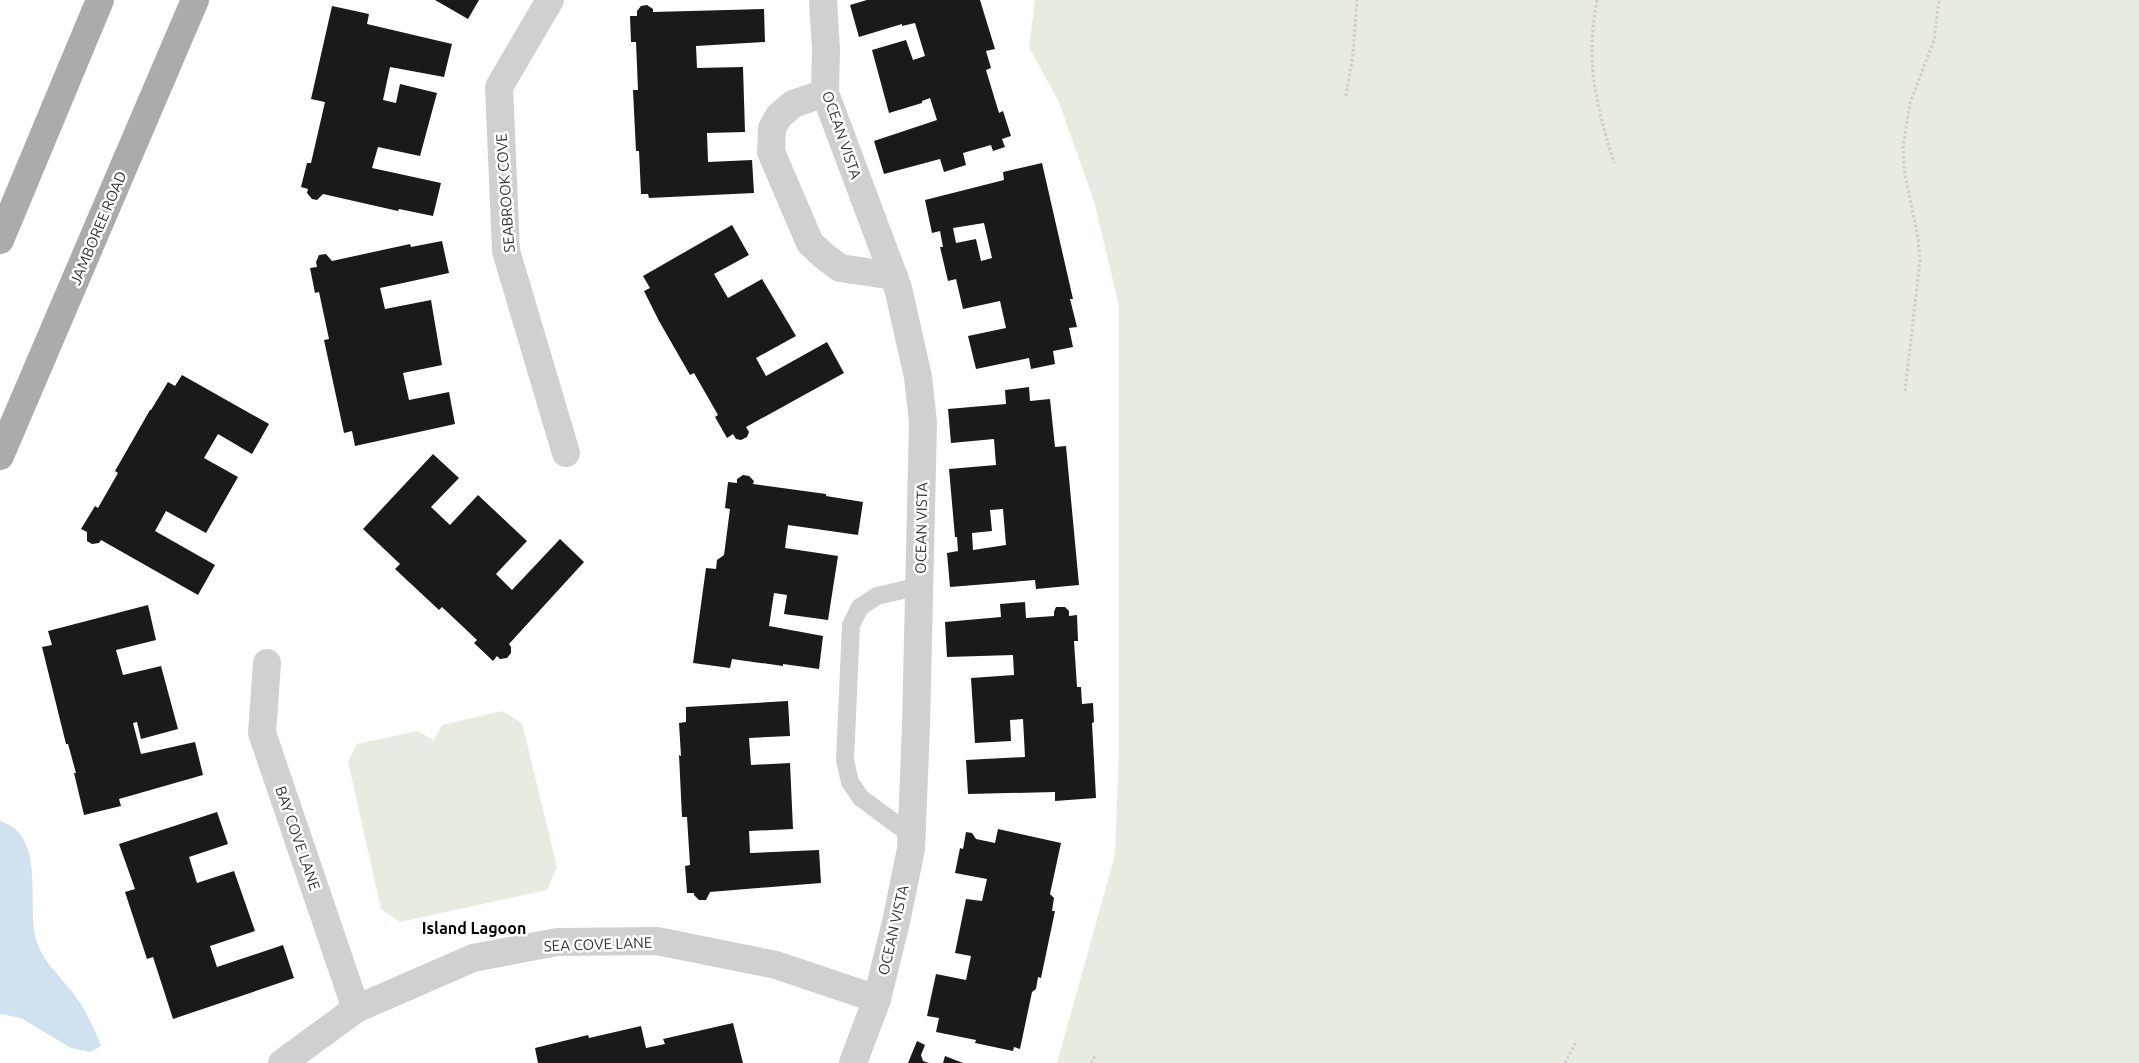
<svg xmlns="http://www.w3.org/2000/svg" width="2139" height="1063" viewBox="0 0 2139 1063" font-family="Ubuntu,sans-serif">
	<rect width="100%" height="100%" fill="#fff"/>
	<g fill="#e6ecdf">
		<path d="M 1035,0 L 2139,0 L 2139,1063 L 1057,1063 L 1115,855 L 1119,748 L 1119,306 L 1094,201 L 1058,100 L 1029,48 Z"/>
		<path d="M 502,711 L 522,723 L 557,867 L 547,890 L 400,922 L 381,909 L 348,762 L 357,744 L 417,731 L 434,740 L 442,725 Z"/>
	</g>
	<path fill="#cfe2ee" d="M 0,821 C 49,836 24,908 38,945 C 46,966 66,982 79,1001 C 88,1015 95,1030 101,1046 L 90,1052 L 71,1048 L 21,1018 L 0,1014 Z"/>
	<g fill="#1a1a1a" fill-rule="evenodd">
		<path d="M 435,0 L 479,0 L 468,19 Z"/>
		<path d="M 867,0 L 980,0 L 995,49 L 986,51 L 991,68 L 986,70 L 999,113 L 1003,111 L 1011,136 L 1002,139 L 1005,147 L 993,151 L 991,145 L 963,153 L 966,165 L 944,172 L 940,159 L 884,174 L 874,141 L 937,120 L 930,98 L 922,101 L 922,103 L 889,113 L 872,50 L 906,40 L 913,60 L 925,56 L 915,23 L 902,26 L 902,24 L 859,37 L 850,5 Z"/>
		<path d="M 647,5 L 653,9 L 653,12 L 764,9 L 765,42 L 696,46 L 697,68 L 743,67 L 745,132 L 707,133 L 708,162 L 752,160 L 754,193 L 649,198 L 648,194 L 641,194 L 639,151 L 636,151 L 633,90 L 638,90 L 636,42 L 631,42 L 630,16 L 637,16 L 637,11 L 641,6 Z"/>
		<path d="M 332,6 L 369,14 L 367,24 L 452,44 L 444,77 L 390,67 L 383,100 L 396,103 L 400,84 L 437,93 L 420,156 L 378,147 L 372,168 L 441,183 L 433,216 L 399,209 L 398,211 L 323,194 L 317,200 L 312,199 L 307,193 L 308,189 L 301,187 L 307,163 L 311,163 L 325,102 L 311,99 Z"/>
		<path d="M 1042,163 L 1073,299 L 1070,299 L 1077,327 L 1069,328 L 1073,347 L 1053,351 L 1055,364 L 1031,369 L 1029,358 L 976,369 L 968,336 L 1006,328 L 1000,301 L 963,309 L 956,279 L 948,281 L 940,247 L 943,247 L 940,231 L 932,233 L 925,200 L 1004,180 L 1003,172 ZM 984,223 L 992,258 L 981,261 L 976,239 L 956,243 L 953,228 Z"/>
		<path d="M 732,225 L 749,255 L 714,274 L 728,298 L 762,279 L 796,336 L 756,358 L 766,376 L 827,342 L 844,373 L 746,427 L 749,432 L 747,437 L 741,440 L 736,439 L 733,434 L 727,438 L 715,417 L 718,415 L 694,373 L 690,375 L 659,321 L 644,291 L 650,288 L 643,276 Z"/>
		<path d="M 442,241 L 449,273 L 380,288 L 385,309 L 431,300 L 442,365 L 403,373 L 409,400 L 449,392 L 455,424 L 355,446 L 352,431 L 344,433 L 324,340 L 329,339 L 319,292 L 315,293 L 310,268 L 317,267 L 316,262 L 319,255 L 326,254 L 332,261 L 410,244 L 411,247 Z"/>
		<path d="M 182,375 L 269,424 L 252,454 L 218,434 L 204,458 L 238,477 L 206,533 L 166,511 L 155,531 L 215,565 L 198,595 L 101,540 L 99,543 L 92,544 L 87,541 L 87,532 L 81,529 L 95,506 L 98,508 L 118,473 L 115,471 L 150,410 L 151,410 L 168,382 L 175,386 Z"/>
		<path d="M 1029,387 L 1030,401 L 1050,399 L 1055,447 L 1066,446 L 1079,585 L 1036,589 L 1035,580 L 950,587 L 947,553 L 958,551 L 957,537 L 955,537 L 949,469 L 996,465 L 994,439 L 951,443 L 948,409 L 1006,404 L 1005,390 ZM 1003,509 L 1006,545 L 973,550 L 972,533 L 992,531 L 990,510 Z"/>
		<path d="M 433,454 L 459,478 L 431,507 L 450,525 L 478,495 L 527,541 L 496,574 L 512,590 L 560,539 L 584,562 L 509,644 L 511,647 L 511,653 L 507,658 L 500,659 L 497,656 L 493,661 L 474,643 L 477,640 L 442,607 L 439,610 L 395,569 L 400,564 L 363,529 Z"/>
		<path d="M 743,475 L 749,476 L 754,481 L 753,484 L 826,494 L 826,496 L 863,502 L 858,535 L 788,525 L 785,548 L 838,556 L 828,620 L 784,614 L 787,595 L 774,593 L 769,626 L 823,636 L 819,669 L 783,664 L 783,666 L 732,659 L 730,668 L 693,663 L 706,568 L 716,569 L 717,560 L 724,555 L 730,509 L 725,508 L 728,482 L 737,483 L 737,479 Z"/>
		<path d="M 1025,602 L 1026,618 L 1054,616 L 1054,612 L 1056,607 L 1065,607 L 1069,611 L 1069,616 L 1077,615 L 1078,641 L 1074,641 L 1077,687 L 1081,687 L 1082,704 L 1093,703 L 1094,722 L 1092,723 L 1096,798 L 1055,801 L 1055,792 L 968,794 L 966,760 L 1025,757 L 1023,719 L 1010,720 L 1011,741 L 975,743 L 971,678 L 1014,675 L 1013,655 L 947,657 L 945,622 L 1001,617 L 1000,604 Z"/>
		<path d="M 148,605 L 156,640 L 116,650 L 123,675 L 161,666 L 178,729 L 141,739 L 137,722 L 133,723 L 141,754 L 195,742 L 203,775 L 119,799 L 121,806 L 84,815 L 74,773 L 76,773 L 68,744 L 66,744 L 42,647 L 52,645 L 48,631 Z"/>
		<path d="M 788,701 L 790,736 L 749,738 L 751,765 L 790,763 L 793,829 L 749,831 L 750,853 L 819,850 L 821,883 L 710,892 L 706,900 L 699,900 L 694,895 L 694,893 L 687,893 L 685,866 L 690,865 L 687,817 L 682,817 L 679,755 L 681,756 L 679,723 L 686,722 L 686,707 Z"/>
		<path d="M 217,812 L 228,844 L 189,857 L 197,883 L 234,871 L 255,931 L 210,946 L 217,967 L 283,945 L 294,978 L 173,1019 L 153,957 L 147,959 L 125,892 L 135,889 L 119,844 Z"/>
		<path d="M 998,829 L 1061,843 L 1050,894 L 1054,898 L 1052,911 L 1055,911 L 1041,978 L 1038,977 L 1036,989 L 1032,992 L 1020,1049 L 1014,1047 L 1013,1051 L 975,1043 L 976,1040 L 936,1032 L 939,1018 L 927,1016 L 936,974 L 966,980 L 971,956 L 955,953 L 966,899 L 982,901 L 987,879 L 955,873 L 960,848 L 963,849 L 966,832 L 972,833 L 976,839 L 995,843 Z"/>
		<path d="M 733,1023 L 743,1063 L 538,1063 L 535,1048 L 588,1035 L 589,1038 L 641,1026 L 646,1048 L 665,1044 L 663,1039 Z"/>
		<path d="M 917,1041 L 925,1045 L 921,1055 L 923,1061 L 929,1063 L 908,1063 Z"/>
		<path d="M 945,1056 L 963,1063 L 943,1063 Z"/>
	</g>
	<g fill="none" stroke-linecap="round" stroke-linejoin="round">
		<g stroke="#cdcdcd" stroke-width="3" stroke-dasharray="2.5 2.5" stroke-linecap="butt">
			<path d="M 1597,0 C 1585,64 1596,103 1614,163"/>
			<path d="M 1346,96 L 1353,54 L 1357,0"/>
			<path d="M 1905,391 L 1920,261 L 1918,238 L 1904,169 L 1903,148 L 1910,103 L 1934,40 L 1939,0"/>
			<path d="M 1091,1063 L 1095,1056"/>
			<path d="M 1565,1063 L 1576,1042"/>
		</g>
		<path stroke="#d0d0d0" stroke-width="18" d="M 911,835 L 861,798 L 850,782 L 845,760 L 851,625 L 860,607 L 877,596 L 920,586"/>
		<g stroke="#d0d0d0" stroke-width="28">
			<path d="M 550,0 L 499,87 L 506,251 L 566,453"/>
			<path d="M 823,0 L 826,49 L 825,93 L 898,288 L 918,377 L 923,422 L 916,726 L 911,849 L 896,922 L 877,999 L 853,1063"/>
			<path d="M 825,93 L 793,104 L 779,116 L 772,128 L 771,152 L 810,243 L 824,256 L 840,268 L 894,276"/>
			<path d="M 267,663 L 262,733 L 356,1009"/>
			<path d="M 282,1063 L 356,1009 L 473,958 L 557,942 L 657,941 L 776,965 L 877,999"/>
		</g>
		<g stroke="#ababab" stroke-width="28">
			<path d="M 0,240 L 100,0"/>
			<path d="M 0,456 L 195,0"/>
		</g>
	</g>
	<g text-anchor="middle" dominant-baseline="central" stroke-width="5" stroke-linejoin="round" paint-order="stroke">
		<g font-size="15" fill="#333" stroke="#fff">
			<text transform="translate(842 135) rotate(71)">OCEAN VISTA</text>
			<text transform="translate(505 193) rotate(-94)">SEABROOK COVE</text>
			<text transform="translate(98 228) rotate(-67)">JAMBOREE ROAD</text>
			<text transform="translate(921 528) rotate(-89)">OCEAN VISTA</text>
			<text transform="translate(298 838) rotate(71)">BAY COVE LANE</text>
			<text transform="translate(893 930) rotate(-77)">OCEAN VISTA</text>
			<text transform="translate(598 944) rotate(-2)">SEA COVE LANE</text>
		</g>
		<g font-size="16" font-weight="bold" fill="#000" stroke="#fff">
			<text x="474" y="928">Island Lagoon</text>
		</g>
	</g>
</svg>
